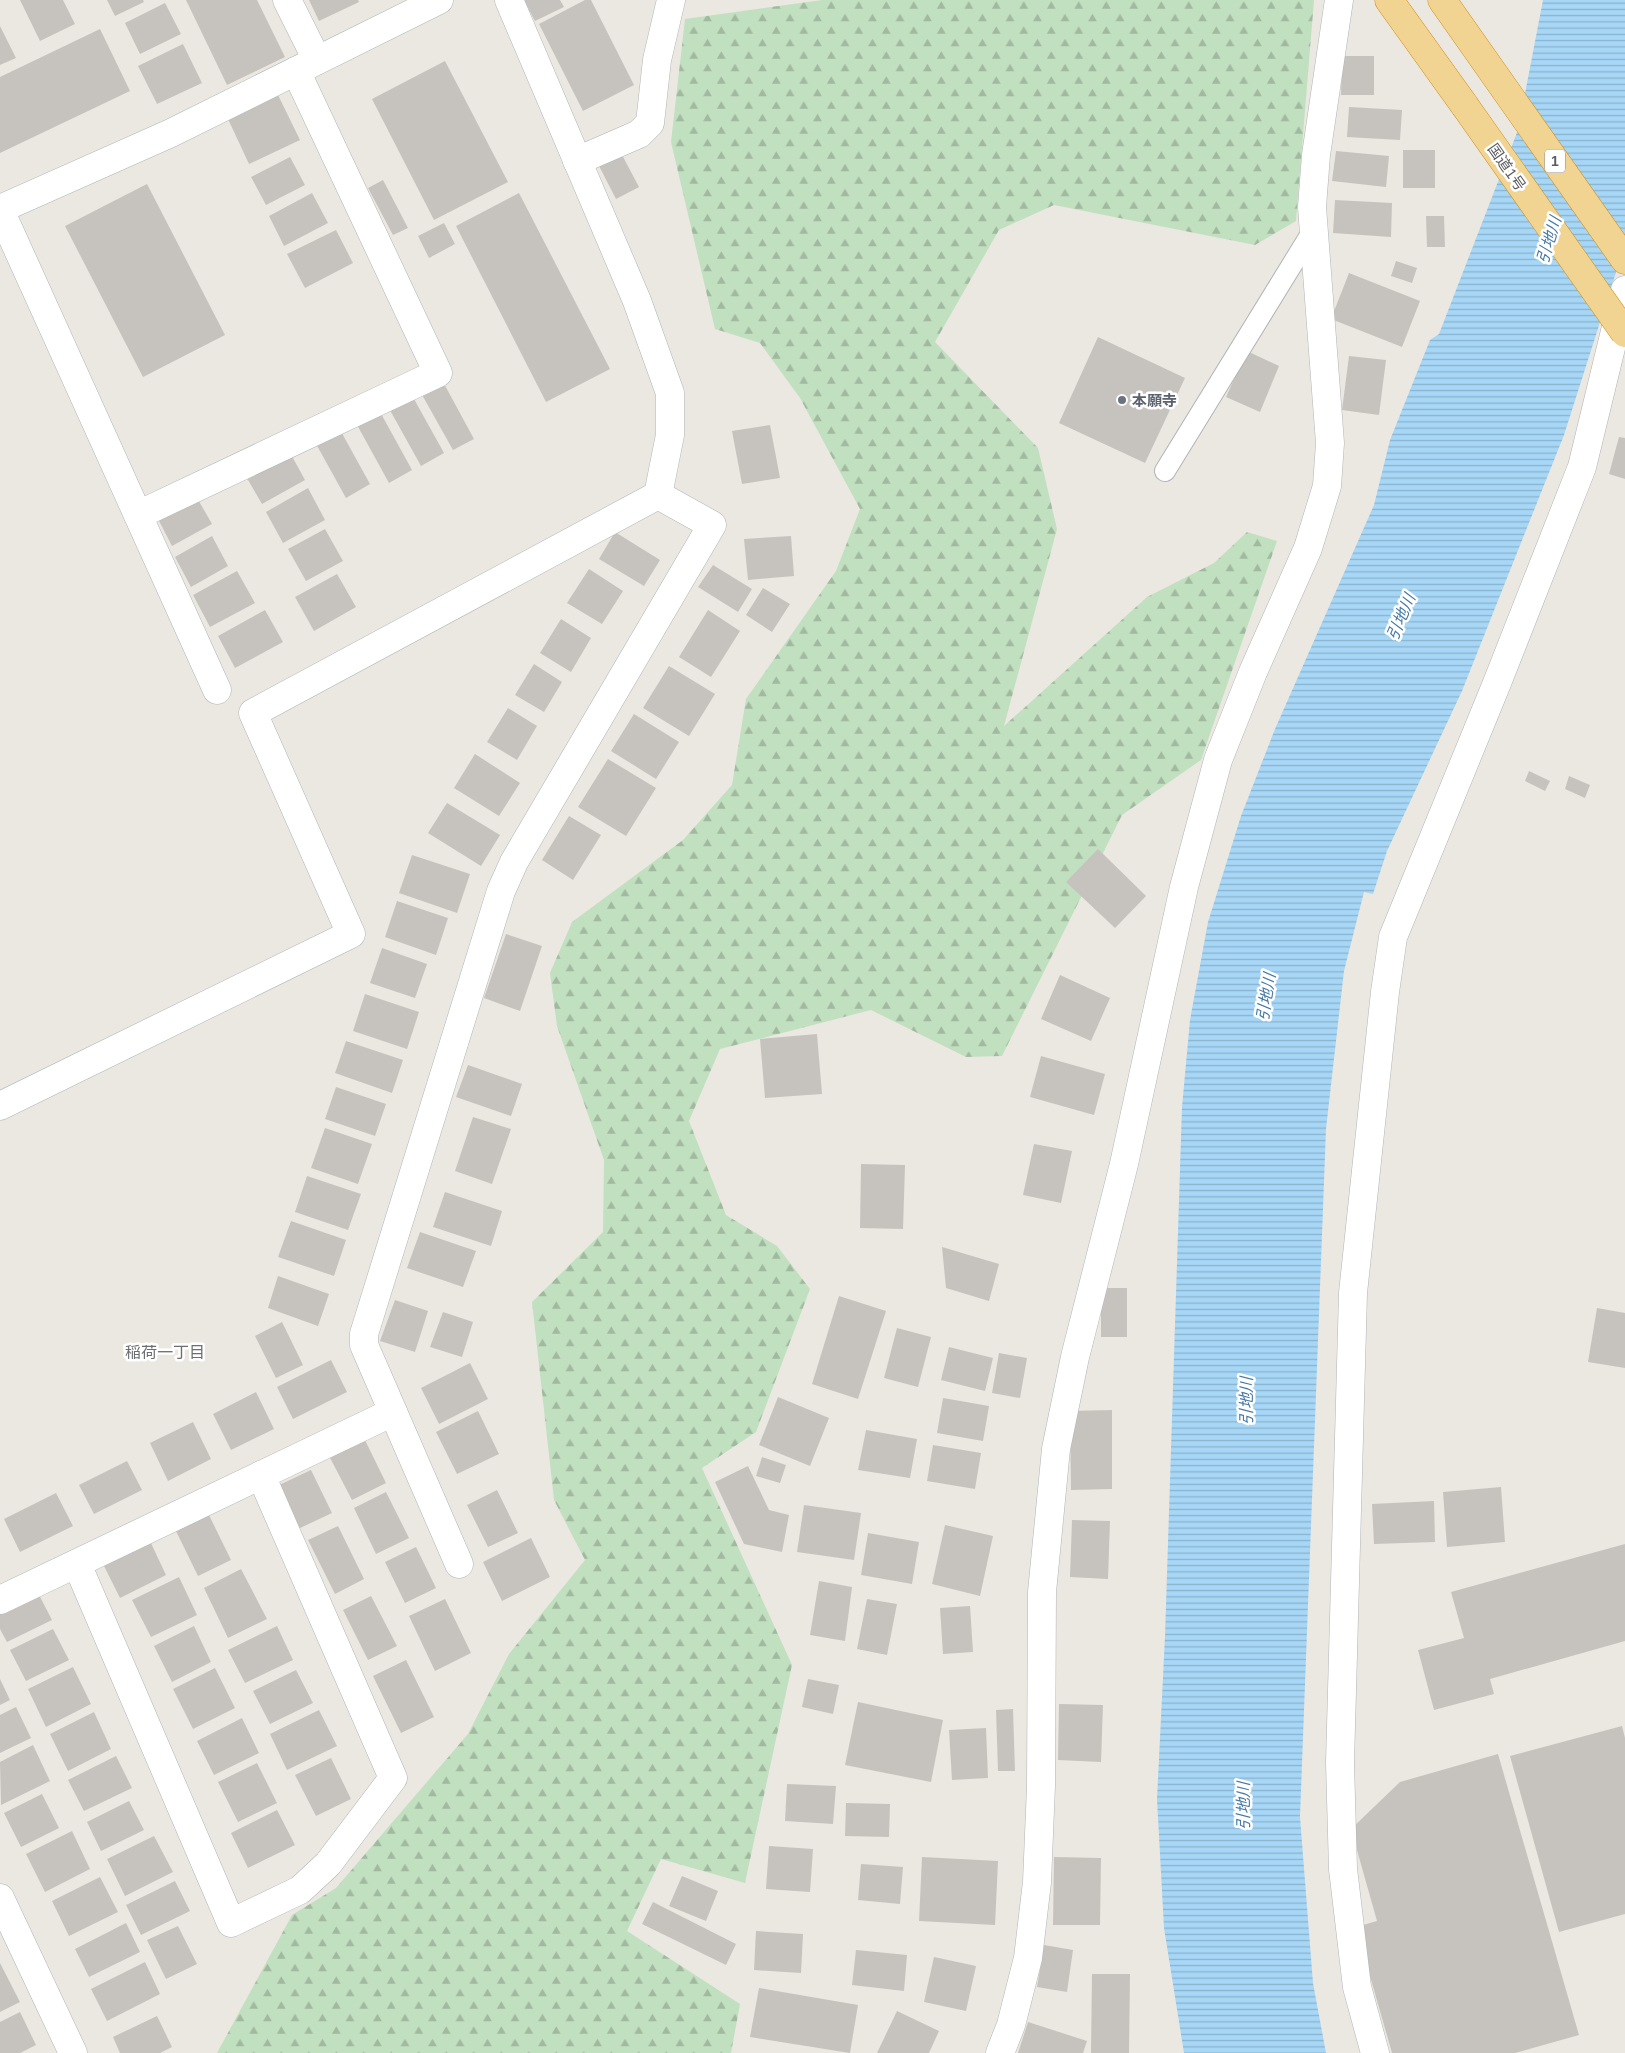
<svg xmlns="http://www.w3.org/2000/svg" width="1625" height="2053" viewBox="0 0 1625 2053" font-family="Arial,'Noto Sans JP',sans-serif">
	<defs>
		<pattern id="forest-firs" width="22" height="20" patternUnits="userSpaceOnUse" patternTransform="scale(1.25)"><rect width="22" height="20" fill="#c1e0c0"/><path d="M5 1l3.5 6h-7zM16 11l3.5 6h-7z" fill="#a0b99f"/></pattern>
		<pattern id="water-rules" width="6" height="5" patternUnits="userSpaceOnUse" patternTransform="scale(1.25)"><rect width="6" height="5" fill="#a7d7f6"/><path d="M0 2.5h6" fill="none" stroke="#8bb2cb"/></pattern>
	</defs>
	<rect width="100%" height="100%" fill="#ebe8e1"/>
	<path fill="url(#forest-firs)" d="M 822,0 L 1314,0 L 1296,221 L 1255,245 L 1054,205 L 999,230 L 935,342 L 1038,448 L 1057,529 L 1004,726 L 1147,597 L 1214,563 L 1247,532 L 1277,541 L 1201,760 L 1122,815 L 1002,1056 L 966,1057 L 871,1010 L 720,1049 L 689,1121 L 726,1215 L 777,1246 L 810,1289 L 756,1432 L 702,1468 L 792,1665 L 745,1883 L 661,1859 L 627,1931 L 740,2004 L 731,2053 L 217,2053 L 292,1915 L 336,1888 L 468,1734 L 509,1654 L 585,1560 L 554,1500 L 532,1302 L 603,1232 L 604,1160 L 557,1026 L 550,973 L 572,922 L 683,840 L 732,785 L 746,699 L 836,571 L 860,509 L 800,398 L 760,343 L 715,329 L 671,142 L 685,19 Z"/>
	<path fill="url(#water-rules)" d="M 1543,0 L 1625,0 L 1625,244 L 1564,435 L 1462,691 L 1387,851 L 1373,894 L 1364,892 L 1344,971 L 1326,1129 L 1300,1817 L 1313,1983 L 1326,2053 L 1184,2053 L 1164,1928 L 1157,1799 L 1165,1636 L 1182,1107 L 1190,1020 L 1208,922 L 1241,816 L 1275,729 L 1374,505 L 1390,440 L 1430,340 L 1439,334 L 1518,130 Z"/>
	<g fill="#c6c3be">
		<path d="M 20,0 L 63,0 L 75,24 L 40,41 Z"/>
		<path d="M 107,0 L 143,0 L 144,2 L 115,16 Z"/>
		<path d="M 186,0 L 257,0 L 285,57 L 227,85 Z"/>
		<path d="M 309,0 L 358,0 L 359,2 L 319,21 Z"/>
		<path d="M 524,0 L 560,0 L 564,7 L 535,21 Z"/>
		<path d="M 585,0 L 591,0 L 634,85 L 583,111 L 539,24 Z"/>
		<path d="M 165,3 L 181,34 L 140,54 L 125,23 Z"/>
		<path d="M 0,26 L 16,58 L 0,65 Z"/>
		<path d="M 100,29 L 130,91 L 0,153 L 0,77 Z"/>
		<path d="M 183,44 L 202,83 L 157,104 L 138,66 Z"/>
		<path d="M 1342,56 L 1374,56 L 1374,95 L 1341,95 Z"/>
		<path d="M 445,61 L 508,182 L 434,220 L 372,99 Z"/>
		<path d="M 278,95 L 300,140 L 249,164 L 228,119 Z"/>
		<path d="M 1349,107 L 1402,110 L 1400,140 L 1347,137 Z"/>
		<rect x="1403" y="150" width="32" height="38"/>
		<path d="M 1336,151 L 1389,156 L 1386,187 L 1332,181 Z"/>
		<path d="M 621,153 L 639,187 L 616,199 L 598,164 Z"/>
		<path d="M 290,157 L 305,185 L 266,205 L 251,177 Z"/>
		<path d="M 383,180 L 408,228 L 393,235 L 368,188 Z"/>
		<path d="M 147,184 L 225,335 L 143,377 L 65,226 Z"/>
		<path d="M 312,193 L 328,223 L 284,246 L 269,216 Z"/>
		<path d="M 519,193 L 610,369 L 546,402 L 456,226 Z"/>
		<path d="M 1335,200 L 1392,203 L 1391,237 L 1333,233 Z"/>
		<path d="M 1426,216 L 1444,216 L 1445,247 L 1427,247 Z"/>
		<path d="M 444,223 L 455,244 L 429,258 L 418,236 Z"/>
		<path d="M 336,230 L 353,263 L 305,288 L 287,254 Z"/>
		<path d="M 1396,261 L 1417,268 L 1412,283 L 1391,276 Z"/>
		<path d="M 1349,273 L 1420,301 L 1402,347 L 1331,319 Z"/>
		<path d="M 1098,337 L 1185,378 L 1145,463 L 1059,423 Z"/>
		<path d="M 1247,351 L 1279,366 L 1260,412 L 1226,397 Z"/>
		<path d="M 1349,356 L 1386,360 L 1379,415 L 1342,410 Z"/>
		<path d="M 442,380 L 474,439 L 453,450 L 421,393 Z"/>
		<path d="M 409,390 L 444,453 L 421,466 L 386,403 Z"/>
		<path d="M 379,410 L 412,470 L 389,483 L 356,423 Z"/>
		<path d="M 770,425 L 780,478 L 742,484 L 732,431 Z"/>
		<path d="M 339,428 L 370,484 L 346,498 L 315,442 Z"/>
		<path d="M 1619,437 L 1625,438 L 1625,479 L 1609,474 Z"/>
		<path d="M 288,449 L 305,480 L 262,504 L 244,473 Z"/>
		<path d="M 308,488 L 325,520 L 283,543 L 266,512 Z"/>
		<path d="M 196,496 L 212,524 L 172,546 L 157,517 Z"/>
		<path d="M 325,529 L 343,561 L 306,581 L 288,549 Z"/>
		<path d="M 615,532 L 660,560 L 644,586 L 599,559 Z"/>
		<path d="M 212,536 L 228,566 L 191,587 L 175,557 Z"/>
		<path d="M 791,536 L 794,576 L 748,580 L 744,539 Z"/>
		<path d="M 713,565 L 752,589 L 738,612 L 698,587 Z"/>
		<path d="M 589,569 L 623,591 L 602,624 L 567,603 Z"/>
		<path d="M 237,571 L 255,603 L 210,627 L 193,595 Z"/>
		<path d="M 337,574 L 356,607 L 314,631 L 295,597 Z"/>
		<path d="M 763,588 L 790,604 L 772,632 L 746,615 Z"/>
		<path d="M 265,610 L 283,642 L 235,668 L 218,636 Z"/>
		<path d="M 708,610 L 740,631 L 711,677 L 679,657 Z"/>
		<path d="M 561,619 L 591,638 L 571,672 L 540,653 Z"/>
		<path d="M 534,664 L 562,682 L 544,712 L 515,695 Z"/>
		<path d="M 669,666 L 715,694 L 689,736 L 643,708 Z"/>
		<path d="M 508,708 L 537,726 L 517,760 L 487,742 Z"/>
		<path d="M 634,714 L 679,742 L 656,779 L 611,751 Z"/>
		<path d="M 475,754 L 520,783 L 499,816 L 454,788 Z"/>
		<path d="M 608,759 L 656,788 L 626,836 L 578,807 Z"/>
		<path d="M 1529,771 L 1550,781 L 1545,791 L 1525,781 Z"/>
		<path d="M 1569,776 L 1590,785 L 1585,798 L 1565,789 Z"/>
		<path d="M 447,803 L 500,835 L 481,866 L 428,833 Z"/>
		<path d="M 569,816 L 601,835 L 573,880 L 542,860 Z"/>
		<path d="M 1098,849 L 1146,896 L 1115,928 L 1066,882 Z"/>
		<path d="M 412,855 L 470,874 L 457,913 L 399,893 Z"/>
		<path d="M 397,901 L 448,918 L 436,955 L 385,937 Z"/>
		<path d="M 506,934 L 542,946 L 520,1011 L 484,998 Z"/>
		<path d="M 382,948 L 427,964 L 415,998 L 370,983 Z"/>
		<path d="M 1060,975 L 1110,998 L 1091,1041 L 1041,1019 Z"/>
		<path d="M 365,994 L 419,1012 L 407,1049 L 353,1031 Z"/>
		<path d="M 817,1034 L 822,1094 L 765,1098 L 760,1039 Z"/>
		<path d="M 346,1041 L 403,1060 L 392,1093 L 335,1073 Z"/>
		<path d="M 1041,1056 L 1105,1074 L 1094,1115 L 1030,1097 Z"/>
		<path d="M 468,1065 L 522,1084 L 511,1116 L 456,1097 Z"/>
		<path d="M 336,1087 L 386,1104 L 375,1136 L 325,1119 Z"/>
		<path d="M 473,1117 L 511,1129 L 492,1184 L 455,1171 Z"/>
		<path d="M 325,1128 L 372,1144 L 358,1184 L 311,1168 Z"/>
		<path d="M 1034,1144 L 1072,1151 L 1061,1203 L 1023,1195 Z"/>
		<path d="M 861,1164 L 905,1165 L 903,1229 L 860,1228 Z"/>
		<path d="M 307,1176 L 361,1194 L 348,1230 L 295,1212 Z"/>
		<path d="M 445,1192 L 502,1211 L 491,1246 L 433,1227 Z"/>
		<path d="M 291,1221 L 346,1240 L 334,1276 L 278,1257 Z"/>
		<path d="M 420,1232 L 476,1251 L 463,1287 L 407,1268 Z"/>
		<path d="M 942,1247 L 999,1264 L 989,1301 L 946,1288 Z"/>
		<path d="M 278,1276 L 329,1294 L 318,1326 L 268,1308 Z"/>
		<rect x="1101" y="1288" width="26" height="49"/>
		<path d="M 839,1296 L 886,1311 L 858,1399 L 812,1384 Z"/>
		<path d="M 395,1300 L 428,1311 L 415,1352 L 380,1341 Z"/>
		<path d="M 1597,1308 L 1625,1313 L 1625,1368 L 1588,1362 Z"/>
		<path d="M 443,1312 L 473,1322 L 462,1357 L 430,1347 Z"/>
		<path d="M 282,1322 L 303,1365 L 276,1378 L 255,1336 Z"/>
		<path d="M 897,1328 L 931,1337 L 918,1387 L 884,1378 Z"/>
		<path d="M 949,1347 L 993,1358 L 985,1391 L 941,1380 Z"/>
		<path d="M 999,1353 L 1027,1358 L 1020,1398 L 992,1393 Z"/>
		<path d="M 331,1360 L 347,1392 L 293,1419 L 277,1387 Z"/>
		<path d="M 470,1363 L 488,1399 L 439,1424 L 421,1388 Z"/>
		<path d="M 256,1392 L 274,1429 L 231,1450 L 213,1414 Z"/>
		<path d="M 778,1397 L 829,1418 L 810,1466 L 759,1445 Z"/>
		<path d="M 943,1398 L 989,1406 L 983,1441 L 937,1433 Z"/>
		<path d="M 1112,1410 L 1112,1489 L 1071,1490 L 1070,1411 Z"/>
		<path d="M 478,1411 L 499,1454 L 457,1474 L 436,1432 Z"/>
		<path d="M 193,1422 L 211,1459 L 168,1481 L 150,1443 Z"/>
		<path d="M 866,1430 L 917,1439 L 910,1478 L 858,1470 Z"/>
		<path d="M 362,1434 L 386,1483 L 352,1500 L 327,1452 Z"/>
		<path d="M 933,1445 L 981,1453 L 975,1489 L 927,1481 Z"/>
		<path d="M 762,1457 L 786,1465 L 780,1483 L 756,1476 Z"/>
		<path d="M 127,1461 L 142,1490 L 94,1514 L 79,1485 Z"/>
		<path d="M 748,1466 L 769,1510 L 789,1515 L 782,1552 L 744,1544 L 715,1482 Z"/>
		<path d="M 311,1470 L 332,1513 L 298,1529 L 277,1486 Z"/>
		<path d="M 1501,1487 L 1505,1542 L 1447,1547 L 1443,1492 Z"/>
		<path d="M 497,1490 L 518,1533 L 488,1547 L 467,1505 Z"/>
		<path d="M 386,1492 L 409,1538 L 376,1554 L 354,1508 Z"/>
		<path d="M 56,1493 L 73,1526 L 20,1552 L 4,1519 Z"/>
		<path d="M 1434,1501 L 1435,1542 L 1374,1544 L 1372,1504 Z"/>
		<path d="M 804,1505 L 861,1513 L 854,1560 L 797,1552 Z"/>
		<path d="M 208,1513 L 231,1560 L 198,1576 L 175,1529 Z"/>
		<path d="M 1072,1520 L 1110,1521 L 1108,1579 L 1070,1577 Z"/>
		<path d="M 945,1525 L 993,1536 L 980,1596 L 932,1584 Z"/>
		<path d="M 338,1526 L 364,1579 L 335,1594 L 308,1540 Z"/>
		<path d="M 868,1533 L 919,1542 L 912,1584 L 861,1575 Z"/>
		<path d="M 531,1538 L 550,1577 L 502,1601 L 483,1562 Z"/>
		<path d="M 149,1539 L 166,1575 L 120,1598 L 102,1562 Z"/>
		<path d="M 1625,1544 L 1625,1641 L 1490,1679 L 1494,1694 L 1434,1710 L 1418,1650 L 1464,1638 L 1451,1592 Z"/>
		<path d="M 416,1547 L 436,1588 L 405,1603 L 385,1562 Z"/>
		<path d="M 241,1569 L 267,1619 L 228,1638 L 204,1588 Z"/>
		<path d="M 179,1577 L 197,1615 L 151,1637 L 132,1600 Z"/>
		<path d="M 819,1581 L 852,1587 L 845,1641 L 810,1635 Z"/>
		<path d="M 37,1591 L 52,1620 L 7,1642 L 0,1629 L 0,1609 Z"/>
		<path d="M 371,1596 L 397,1646 L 368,1660 L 343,1610 Z"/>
		<path d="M 445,1599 L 471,1653 L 435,1671 L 409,1616 Z"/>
		<path d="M 867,1599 L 897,1604 L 887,1655 L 857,1649 Z"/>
		<path d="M 970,1606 L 973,1652 L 943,1654 L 940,1608 Z"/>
		<path d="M 194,1626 L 211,1662 L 172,1682 L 154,1646 Z"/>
		<path d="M 277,1626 L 293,1660 L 245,1683 L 228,1650 Z"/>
		<path d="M 53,1629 L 69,1660 L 26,1681 L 10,1650 Z"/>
		<path d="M 406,1660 L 434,1717 L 401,1733 L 373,1676 Z"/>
		<path d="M 73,1667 L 91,1704 L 46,1727 L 28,1689 Z"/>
		<path d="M 215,1668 L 235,1708 L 193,1729 L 173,1689 Z"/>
		<path d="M 296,1670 L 313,1703 L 270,1724 L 253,1691 Z"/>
		<path d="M 0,1679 L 10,1700 L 0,1705 Z"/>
		<path d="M 808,1679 L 839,1685 L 833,1714 L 802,1707 Z"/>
		<path d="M 858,1702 L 943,1720 L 931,1782 L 845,1765 Z"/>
		<path d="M 1059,1704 L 1103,1705 L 1101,1762 L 1058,1760 Z"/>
		<path d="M 16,1707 L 31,1738 L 0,1753 L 0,1715 Z"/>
		<path d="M 1013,1709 L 1015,1771 L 998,1771 L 996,1710 Z"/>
		<path d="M 319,1710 L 337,1746 L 287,1770 L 270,1734 Z"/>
		<path d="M 94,1712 L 111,1749 L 68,1771 L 50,1734 Z"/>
		<path d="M 242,1718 L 259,1753 L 214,1775 L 197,1741 Z"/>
		<path d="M 1622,1726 L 1625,1738 L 1625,1914 L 1559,1932 L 1510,1756 Z"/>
		<path d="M 986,1728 L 988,1778 L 952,1780 L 949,1730 Z"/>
		<path d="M 33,1745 L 50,1781 L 1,1805 L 0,1762 Z"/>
		<path d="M 1498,1754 L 1579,2035 L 1515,2053 L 1392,2053 L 1356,1927 L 1377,1921 L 1351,1829 L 1400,1782 Z"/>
		<path d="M 116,1756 L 132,1788 L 84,1811 L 68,1780 Z"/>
		<path d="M 331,1758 L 351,1799 L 316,1816 L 295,1775 Z"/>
		<path d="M 257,1763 L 277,1803 L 238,1822 L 218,1782 Z"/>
		<path d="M 787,1784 L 836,1786 L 833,1824 L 785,1821 Z"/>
		<path d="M 42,1794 L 59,1828 L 21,1847 L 4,1813 Z"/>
		<path d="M 129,1801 L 144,1830 L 101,1851 L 87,1822 Z"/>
		<path d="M 846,1803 L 890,1804 L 889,1837 L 845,1836 Z"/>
		<path d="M 277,1810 L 295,1845 L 248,1868 L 231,1833 Z"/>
		<path d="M 72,1831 L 90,1869 L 45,1892 L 26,1854 Z"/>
		<path d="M 154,1836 L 173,1872 L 125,1896 L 107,1859 Z"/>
		<path d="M 769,1846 L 813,1849 L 810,1892 L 766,1889 Z"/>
		<path d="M 922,1857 L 998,1861 L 995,1925 L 919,1921 Z"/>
		<path d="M 1054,1857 L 1101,1858 L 1100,1925 L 1053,1925 Z"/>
		<path d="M 861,1864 L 903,1867 L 900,1904 L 858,1900 Z"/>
		<path d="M 682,1876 L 718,1891 L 706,1921 L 669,1906 Z"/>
		<path d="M 100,1877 L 118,1912 L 69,1936 L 52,1901 Z"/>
		<path d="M 175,1881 L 190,1911 L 141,1935 L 126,1905 Z"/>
		<path d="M 653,1902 L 736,1944 L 726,1965 L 642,1924 Z"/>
		<path d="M 126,1923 L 140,1952 L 89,1977 L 75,1949 Z"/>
		<path d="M 178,1926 L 197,1964 L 166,1979 L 147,1940 Z"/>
		<path d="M 756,1931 L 803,1934 L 801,1973 L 754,1970 Z"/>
		<path d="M 1044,1945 L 1073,1950 L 1067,1992 L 1037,1987 Z"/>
		<path d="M 856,1950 L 907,1955 L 904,1991 L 852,1985 Z"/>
		<path d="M 934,1957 L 976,1966 L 966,2011 L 924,2002 Z"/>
		<path d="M 145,1962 L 160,1994 L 107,2021 L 91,1989 Z"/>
		<path d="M 0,1963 L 20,2002 L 0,2012 Z"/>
		<path d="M 1092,1974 L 1130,1974 L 1129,2053 L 1091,2053 Z"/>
		<path d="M 759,1988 L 858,2005 L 850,2053 L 750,2037 Z"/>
		<path d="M 897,2011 L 939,2031 L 929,2053 L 877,2053 Z"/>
		<path d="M 20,2012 L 36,2045 L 20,2053 L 0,2053 L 0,2022 Z"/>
		<path d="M 157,2016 L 172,2047 L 160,2053 L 120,2053 L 113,2037 Z"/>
		<path d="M 1028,2022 L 1087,2041 L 1083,2053 L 1018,2053 Z"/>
	</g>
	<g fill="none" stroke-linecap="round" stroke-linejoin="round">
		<defs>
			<path id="lane" d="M 1165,471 L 1314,229"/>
			<g id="street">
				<path d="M 287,0 L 317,60"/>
				<path d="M 577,161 L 639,134 L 650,123 L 657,60 L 671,0"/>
				<path d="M 0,209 L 171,133 L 439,0"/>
				<path d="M 0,210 L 217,690"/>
				<path d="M 138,515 L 438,373 L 296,71"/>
				<path d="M 0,1106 L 351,934 L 253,713 L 658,495"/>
				<path d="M 77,1564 L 231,1923 L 300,1890 L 328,1864 L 393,1778 L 261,1475"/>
				<path d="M 459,1564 L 364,1345 L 364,1334 L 501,891 L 514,862 L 712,525 L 658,495 L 670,435 L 670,393 L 637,301 L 509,0"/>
				<path d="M 0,1600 L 393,1412"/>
				<path d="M 0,1898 L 73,2053"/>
				<path d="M 1000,2053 L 1011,2025 L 1028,1958 L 1037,1882 L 1041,1786 L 1042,1592 L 1056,1449 L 1075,1357 L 1124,1164 L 1184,887 L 1218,760 L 1253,672 L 1308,548 L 1327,486 L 1330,443 L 1312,207 L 1316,155 L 1339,0"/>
				<path d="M 1375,2053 L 1357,1987 L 1343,1869 L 1340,1763 L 1353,1293 L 1385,992 L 1393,937 L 1497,683 L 1582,467 L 1625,290"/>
			</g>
			<g id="highway">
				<path d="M 1389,0 L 1465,106"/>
				<path d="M 1442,0 L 1625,260"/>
			</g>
		</defs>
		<use href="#lane" stroke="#b2b4b7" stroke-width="22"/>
		<use href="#street" stroke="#b2b4b7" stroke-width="29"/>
		<use href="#highway" stroke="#d59017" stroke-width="29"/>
		<use href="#lane" stroke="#fff" stroke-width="20"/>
		<use href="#street" stroke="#fff" stroke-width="28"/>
		<use href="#highway" stroke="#f1d492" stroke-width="28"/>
		<defs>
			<path id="highway-bridge" d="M 1465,106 L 1625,333"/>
		</defs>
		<use href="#highway-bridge" stroke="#d59017" stroke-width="29" stroke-linecap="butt"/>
		<use href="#highway-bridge" stroke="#f1d492" stroke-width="28"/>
	</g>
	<circle fill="#6b7280" stroke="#fff" stroke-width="2" cx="1122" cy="400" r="5"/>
	<g text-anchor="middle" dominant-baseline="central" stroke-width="5" stroke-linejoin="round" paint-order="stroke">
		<rect fill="#fff" stroke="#8c8e90" stroke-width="1" x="1545" y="149.5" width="20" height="23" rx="4"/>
		<g font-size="14" font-weight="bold" fill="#5a5d60">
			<text x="1555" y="161">1</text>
		</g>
		<g font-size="15" fill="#5a5d60" stroke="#fff">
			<text transform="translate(1507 167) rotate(55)">国道1号</text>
		</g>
		<g font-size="15" font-weight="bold" fill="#5b616d" stroke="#fff" text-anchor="start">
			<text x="1132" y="400">本願寺</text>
		</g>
		<g font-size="16" font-style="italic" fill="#4779a5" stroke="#fff">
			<text transform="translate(1549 240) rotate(-73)">引地川</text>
			<text transform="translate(1401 617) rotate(-67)">引地川</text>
			<text transform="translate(1266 997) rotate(-81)">引地川</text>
			<text transform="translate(1246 1401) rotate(-90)">引地川</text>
			<text transform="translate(1243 1806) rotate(-90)">引地川</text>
		</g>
		<g font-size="16" fill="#6b6f72" stroke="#fff">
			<text x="165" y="1352">稲荷一丁目</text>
		</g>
	</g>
</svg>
